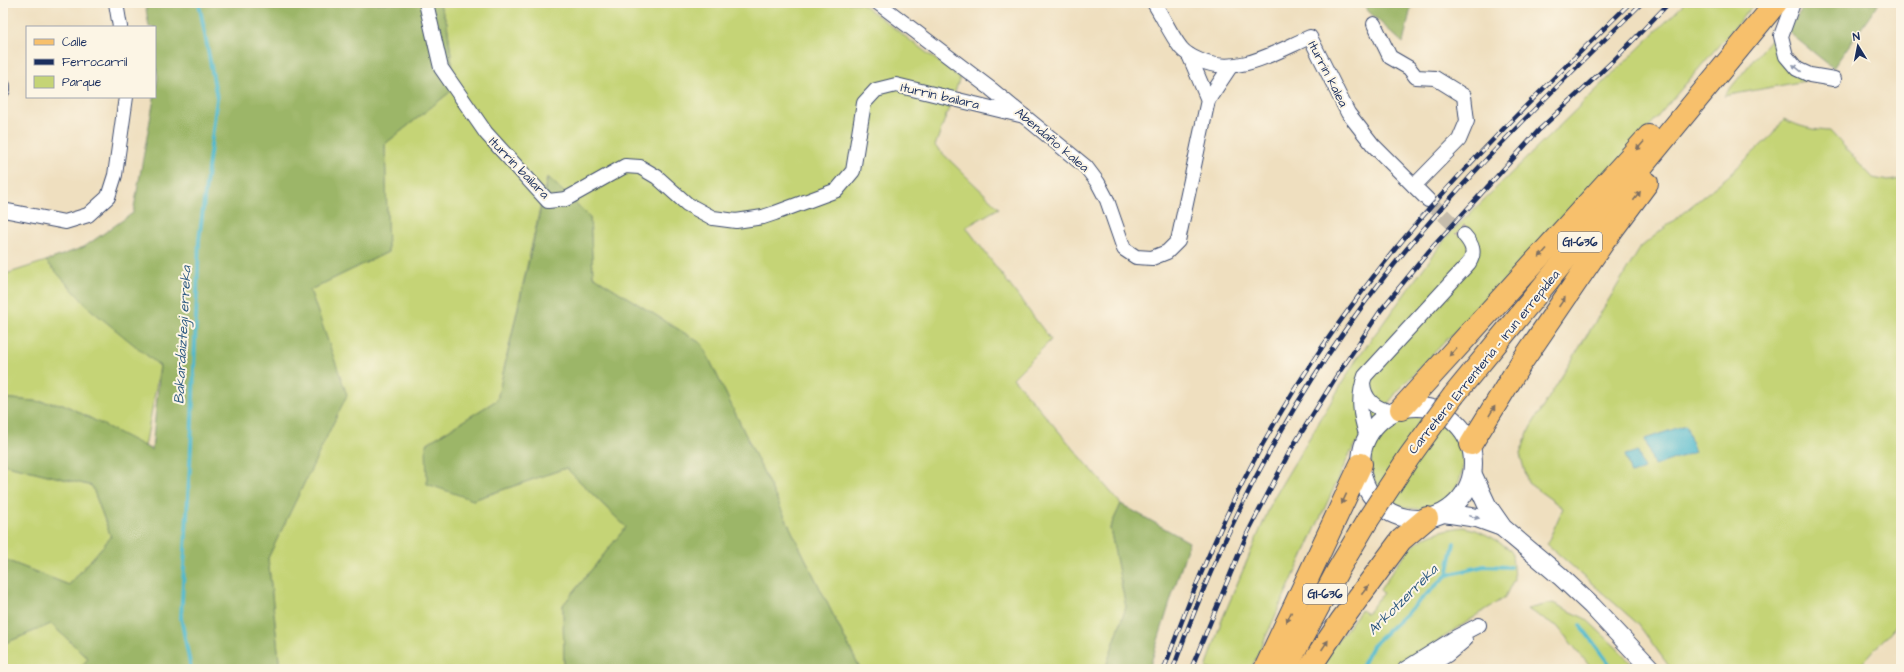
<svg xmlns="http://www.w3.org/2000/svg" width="1904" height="672" viewBox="0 0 1904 672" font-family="'Architects Daughter',sans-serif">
	<rect width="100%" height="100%" fill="#fcf5e5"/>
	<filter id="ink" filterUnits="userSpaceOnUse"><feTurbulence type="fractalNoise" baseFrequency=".025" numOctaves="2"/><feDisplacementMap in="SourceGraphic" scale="8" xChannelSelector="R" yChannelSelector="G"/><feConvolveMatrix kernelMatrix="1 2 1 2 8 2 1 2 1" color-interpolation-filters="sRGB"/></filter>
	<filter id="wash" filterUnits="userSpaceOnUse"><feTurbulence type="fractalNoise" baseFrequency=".012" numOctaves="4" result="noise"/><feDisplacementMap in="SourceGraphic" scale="16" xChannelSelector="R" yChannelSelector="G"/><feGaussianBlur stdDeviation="0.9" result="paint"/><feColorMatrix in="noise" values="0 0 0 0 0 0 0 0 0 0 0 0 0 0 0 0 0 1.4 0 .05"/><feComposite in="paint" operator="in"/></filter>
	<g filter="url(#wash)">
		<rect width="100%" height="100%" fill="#efdfbf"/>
		<g fill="#c5d476" stroke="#70826a">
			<path d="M 439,3 L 861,3 L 960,78 L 935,146 L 999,208 L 966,227 L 1051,340 L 1013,378 L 1121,504 L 1110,528 L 1126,607 L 1105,669 L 860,669 L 798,544 L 702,344 L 593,276 L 590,217 L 547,177 L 497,400 L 426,444 L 473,500 L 566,468 L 626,527 L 563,605 L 564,669 L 280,669 L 268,558 L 346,396 L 310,290 L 388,252 L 385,144 L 455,88 L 447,23 Z"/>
			<path d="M 1685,3 L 1755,3 L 1618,163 L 1400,388 L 1350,453 L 1251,669 L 1206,669 L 1221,622 L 1274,497 L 1356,360 L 1448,235 Z"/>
			<path d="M 1776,32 C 1775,60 1782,67 1805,81 L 1724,96 Z"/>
			<path d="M 1784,119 C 1796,126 1816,131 1830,131 L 1873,178 L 1888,181 L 1901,179 L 1901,620 L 1857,669 L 1671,669 L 1638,624 L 1547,544 L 1563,508 L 1528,483 L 1520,454 L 1530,428 L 1641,247 L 1727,177 L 1772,135 Z"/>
			<path d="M 46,261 L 91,309 L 160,366 L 145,447 L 63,404 L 3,398 L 3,275 Z"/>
			<circle cx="1417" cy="463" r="46"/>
			<path d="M 3,464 L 92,486 L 111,537 L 69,585 L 3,559 Z"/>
			<path d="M 1464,527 L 1476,530 L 1487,535 L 1508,548 L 1512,553 L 1514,579 L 1505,597 L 1423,651 L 1401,669 L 1316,669 L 1361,610 L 1367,614 L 1383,593 L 1380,590 C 1405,552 1415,532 1464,527 Z"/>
			<path d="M 1553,603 L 1586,619 L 1620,651 L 1636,669 L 1592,669 L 1557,626 L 1527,609 Z"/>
			<path d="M 51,624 L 88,658 L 80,669 L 3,669 L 3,644 Z"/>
		</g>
		<g fill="#9cb667" stroke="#5c7262">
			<path d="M 145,3 L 439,3 L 447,23 L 455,88 L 385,144 L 388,252 L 310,290 L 347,395 L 268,558 L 280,669 L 80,669 L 88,658 L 51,624 L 3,644 L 3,559 L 69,585 L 111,537 L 92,486 L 3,464 L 3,398 L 63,404 L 152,450 L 160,366 L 90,309 L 46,261 L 84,247 L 133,213 L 158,77 L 155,62 L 155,27 L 149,27 Z"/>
			<path d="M 1365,3 L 1412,3 L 1403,43 L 1368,11 Z"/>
			<path d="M 1806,3 L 1879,3 L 1833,68 L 1787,31 Z"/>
			<path d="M 548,177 L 590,217 L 593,276 L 702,344 L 798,544 L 860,669 L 564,669 L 563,605 L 626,527 L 566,468 L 473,500 L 427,484 L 426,444 L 497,400 Z"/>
			<path d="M 1121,504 L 1189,542 L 1149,669 L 1105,669 L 1126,607 L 1110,528 Z"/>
		</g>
		<g fill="#50b9ce" stroke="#367496">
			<path d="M 1686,425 L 1695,452 L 1654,466 L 1645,439 Z"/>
			<path d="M 1638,451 L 1644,469 L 1631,474 L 1625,455 Z"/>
		</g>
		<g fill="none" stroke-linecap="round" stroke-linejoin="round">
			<g stroke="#50b9ce" stroke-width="4">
				<path d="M 1447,575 L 1484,566 L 1510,567"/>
				<path d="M 1580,625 L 1613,669"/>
				<path d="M 191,669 L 181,618 L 191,447 L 199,240 L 217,98 L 199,3"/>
				<path d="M 1360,669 L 1372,646 L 1447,575 L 1454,543"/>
			</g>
		</g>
	</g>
	<g filter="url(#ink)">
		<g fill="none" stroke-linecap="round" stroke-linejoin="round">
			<path stroke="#c5bcac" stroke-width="14" stroke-dasharray="14 7" stroke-linecap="butt" d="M 1428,200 L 1464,235"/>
			<defs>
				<g id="minor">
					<path d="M 116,3 L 120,27"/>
					<path d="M 426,3 L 441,68 L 486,133 L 548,201 L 566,199 L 625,166 L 640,167 L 657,177 L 687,204 L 713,218 L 736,221 L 763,217 L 775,213 L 837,190 L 853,171 L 864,103 L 876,90 L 896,85 L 1024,116"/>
					<path d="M 878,3 L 991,89 L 1086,167 L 1098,183 L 1107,200 L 1124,249 L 1136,257 L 1152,258 L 1167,252 L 1178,241 L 1208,100 L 1230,67"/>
					<path d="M 1154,3 C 1163,17 1171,35 1181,48 C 1186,54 1192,57 1199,60 C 1237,77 1275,52 1310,37 L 1348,113 L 1373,145 L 1428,200"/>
					<path d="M 1793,3 L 1781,36 L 1786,56 L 1797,69 L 1810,75 L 1834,79"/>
					<path d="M 1374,24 L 1390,57 L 1409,68 L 1416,77 L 1435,78 L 1464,96 L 1467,121 L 1459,140 L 1414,186"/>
					<path d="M 1189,55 L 1208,100"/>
					<path d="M 3,86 L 3,90"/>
					<path d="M 3,210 L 65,222 L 88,215 L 108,197 L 115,175 L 126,97"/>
					<path d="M 1363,383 C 1364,401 1376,409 1392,412"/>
					<path d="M 1367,437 C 1360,416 1357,398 1365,376 L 1469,263 C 1476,252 1472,244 1464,235"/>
					<path d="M 1405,669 L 1456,637 L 1479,625"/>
					<path d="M 1425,669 L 1447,655 L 1465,640"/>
				</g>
				<g id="tertiary">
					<circle cx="1417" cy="463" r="56"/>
					<path d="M 1473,475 L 1487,505 L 1503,528 L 1560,576 L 1592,606 L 1651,669"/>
					<path d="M 1444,513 L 1477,518 L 1502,527"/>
				</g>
				<g id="primary">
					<path d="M 1454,395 L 1776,3"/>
					<path d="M 1401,409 L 1649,136"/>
					<path d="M 1471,444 L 1521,363 L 1604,241 L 1647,183"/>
					<path d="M 1265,669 L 1361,464"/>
					<path d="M 1285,669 L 1338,570 L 1367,521"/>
					<path d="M 1309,669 L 1341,621 L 1401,540 L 1427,518"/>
				</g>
			</defs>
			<use href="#minor" stroke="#3b496d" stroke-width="16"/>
			<use href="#tertiary" stroke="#3b496d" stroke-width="20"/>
			<use href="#primary" stroke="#3b496d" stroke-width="24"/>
			<use href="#minor" stroke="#fff" stroke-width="14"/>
			<use href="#tertiary" stroke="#fff" stroke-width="18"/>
			<use href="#primary" stroke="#f7c06c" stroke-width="22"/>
			<defs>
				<g id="rail">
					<path d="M 1164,669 C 1189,600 1216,533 1250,468 C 1290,390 1341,316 1396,248 C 1468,160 1550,82 1630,3"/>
					<path d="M 1173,669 C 1226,518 1303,375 1405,251 C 1478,163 1560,83 1642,3"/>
					<path d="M 1191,669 L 1247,534 L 1290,451 L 1336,377 L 1381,310 L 1429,251 L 1539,130 L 1614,60 L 1669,3"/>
				</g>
			</defs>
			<use href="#rail" stroke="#1b2f5e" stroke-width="4.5"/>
			<use href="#rail" stroke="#fcf5e5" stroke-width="3" stroke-dasharray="9" stroke-linecap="butt"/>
			<defs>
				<path id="primary-bridge" d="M 1367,521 L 1409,457 L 1454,395"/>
			</defs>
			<use href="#primary-bridge" stroke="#3b496d" stroke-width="24" stroke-linecap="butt"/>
			<use href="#primary-bridge" stroke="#f7c06c" stroke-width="22"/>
		</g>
		<defs><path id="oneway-solid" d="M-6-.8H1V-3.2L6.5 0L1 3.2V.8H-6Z"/></defs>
		<g fill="#8d97ae">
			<use href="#oneway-solid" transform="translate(1797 68) rotate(-141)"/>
			<use href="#oneway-solid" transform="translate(1474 517) rotate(14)"/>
		</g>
		<g fill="#7e7064">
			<use href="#oneway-solid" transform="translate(1640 146) rotate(132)"/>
			<use href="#oneway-solid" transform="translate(1637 196) rotate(-53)"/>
			<use href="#oneway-solid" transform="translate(1543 253) rotate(132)"/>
			<use href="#oneway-solid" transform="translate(1562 302) rotate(-56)"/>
			<use href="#oneway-solid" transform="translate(1453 352) rotate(132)"/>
			<use href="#oneway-solid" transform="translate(1492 411) rotate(-59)"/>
			<use href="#oneway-solid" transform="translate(1344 499) rotate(115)"/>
			<use href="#oneway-solid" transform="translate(1365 590) rotate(-53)"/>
			<use href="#oneway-solid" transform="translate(1289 617) rotate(115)"/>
			<use href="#oneway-solid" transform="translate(1325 645) rotate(-56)"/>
		</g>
	</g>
	<g text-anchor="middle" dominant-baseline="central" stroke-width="4" stroke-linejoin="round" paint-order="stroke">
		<g fill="#fcf5e5" stroke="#5e6a86" stroke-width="1">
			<rect x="1558" y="232" width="44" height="20" rx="3"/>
			<rect x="1303" y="584" width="44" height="20" rx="3"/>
		</g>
		<g font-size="12" font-weight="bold" fill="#1b2f5e">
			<text x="1580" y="242">GI-636</text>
			<text x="1325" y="594">GI-636</text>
		</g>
		<g font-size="13" fill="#1b2f5e" stroke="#fcf5e5">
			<text transform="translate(1328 74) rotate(63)">Iturrin kalea</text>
			<text transform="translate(940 96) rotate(13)">Iturrin bailara</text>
			<text transform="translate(1052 140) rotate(40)">Abendaño kalea</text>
			<text transform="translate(519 168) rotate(46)">Iturrin bailara</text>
			<text transform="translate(1484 362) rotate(-51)">Carretera Errenteria – Irun errepidea</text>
		</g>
		<g font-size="14" font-style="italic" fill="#2b5880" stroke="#fcf5e5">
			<text transform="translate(183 335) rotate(-87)">Bakardaiztegi erreka</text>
			<text transform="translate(1403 600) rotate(-45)">Arkotzerreka</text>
		</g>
	</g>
	<rect width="1904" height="672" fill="none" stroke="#fcf5e5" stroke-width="16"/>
	<rect x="26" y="26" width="130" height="72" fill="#fcf5e5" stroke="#a2a6af"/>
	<rect x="34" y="39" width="20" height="6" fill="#f7c06c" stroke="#a2a6af"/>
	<text x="62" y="46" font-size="12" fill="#1b2f5e">Calle</text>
	<rect x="34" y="59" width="20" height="6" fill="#1b2f5e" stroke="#a2a6af"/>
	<text x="62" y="66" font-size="12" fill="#1b2f5e">Ferrocarril</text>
	<rect x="34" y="76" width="20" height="12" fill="#c5d476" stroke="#a2a6af"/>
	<text x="62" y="86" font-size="12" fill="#1b2f5e">Parque</text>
	<g transform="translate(1858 46) rotate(350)" stroke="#fcf5e5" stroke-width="3" paint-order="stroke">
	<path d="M0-3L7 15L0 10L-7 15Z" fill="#1b2f5e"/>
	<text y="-6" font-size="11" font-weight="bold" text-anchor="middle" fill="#1b2f5e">N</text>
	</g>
</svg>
